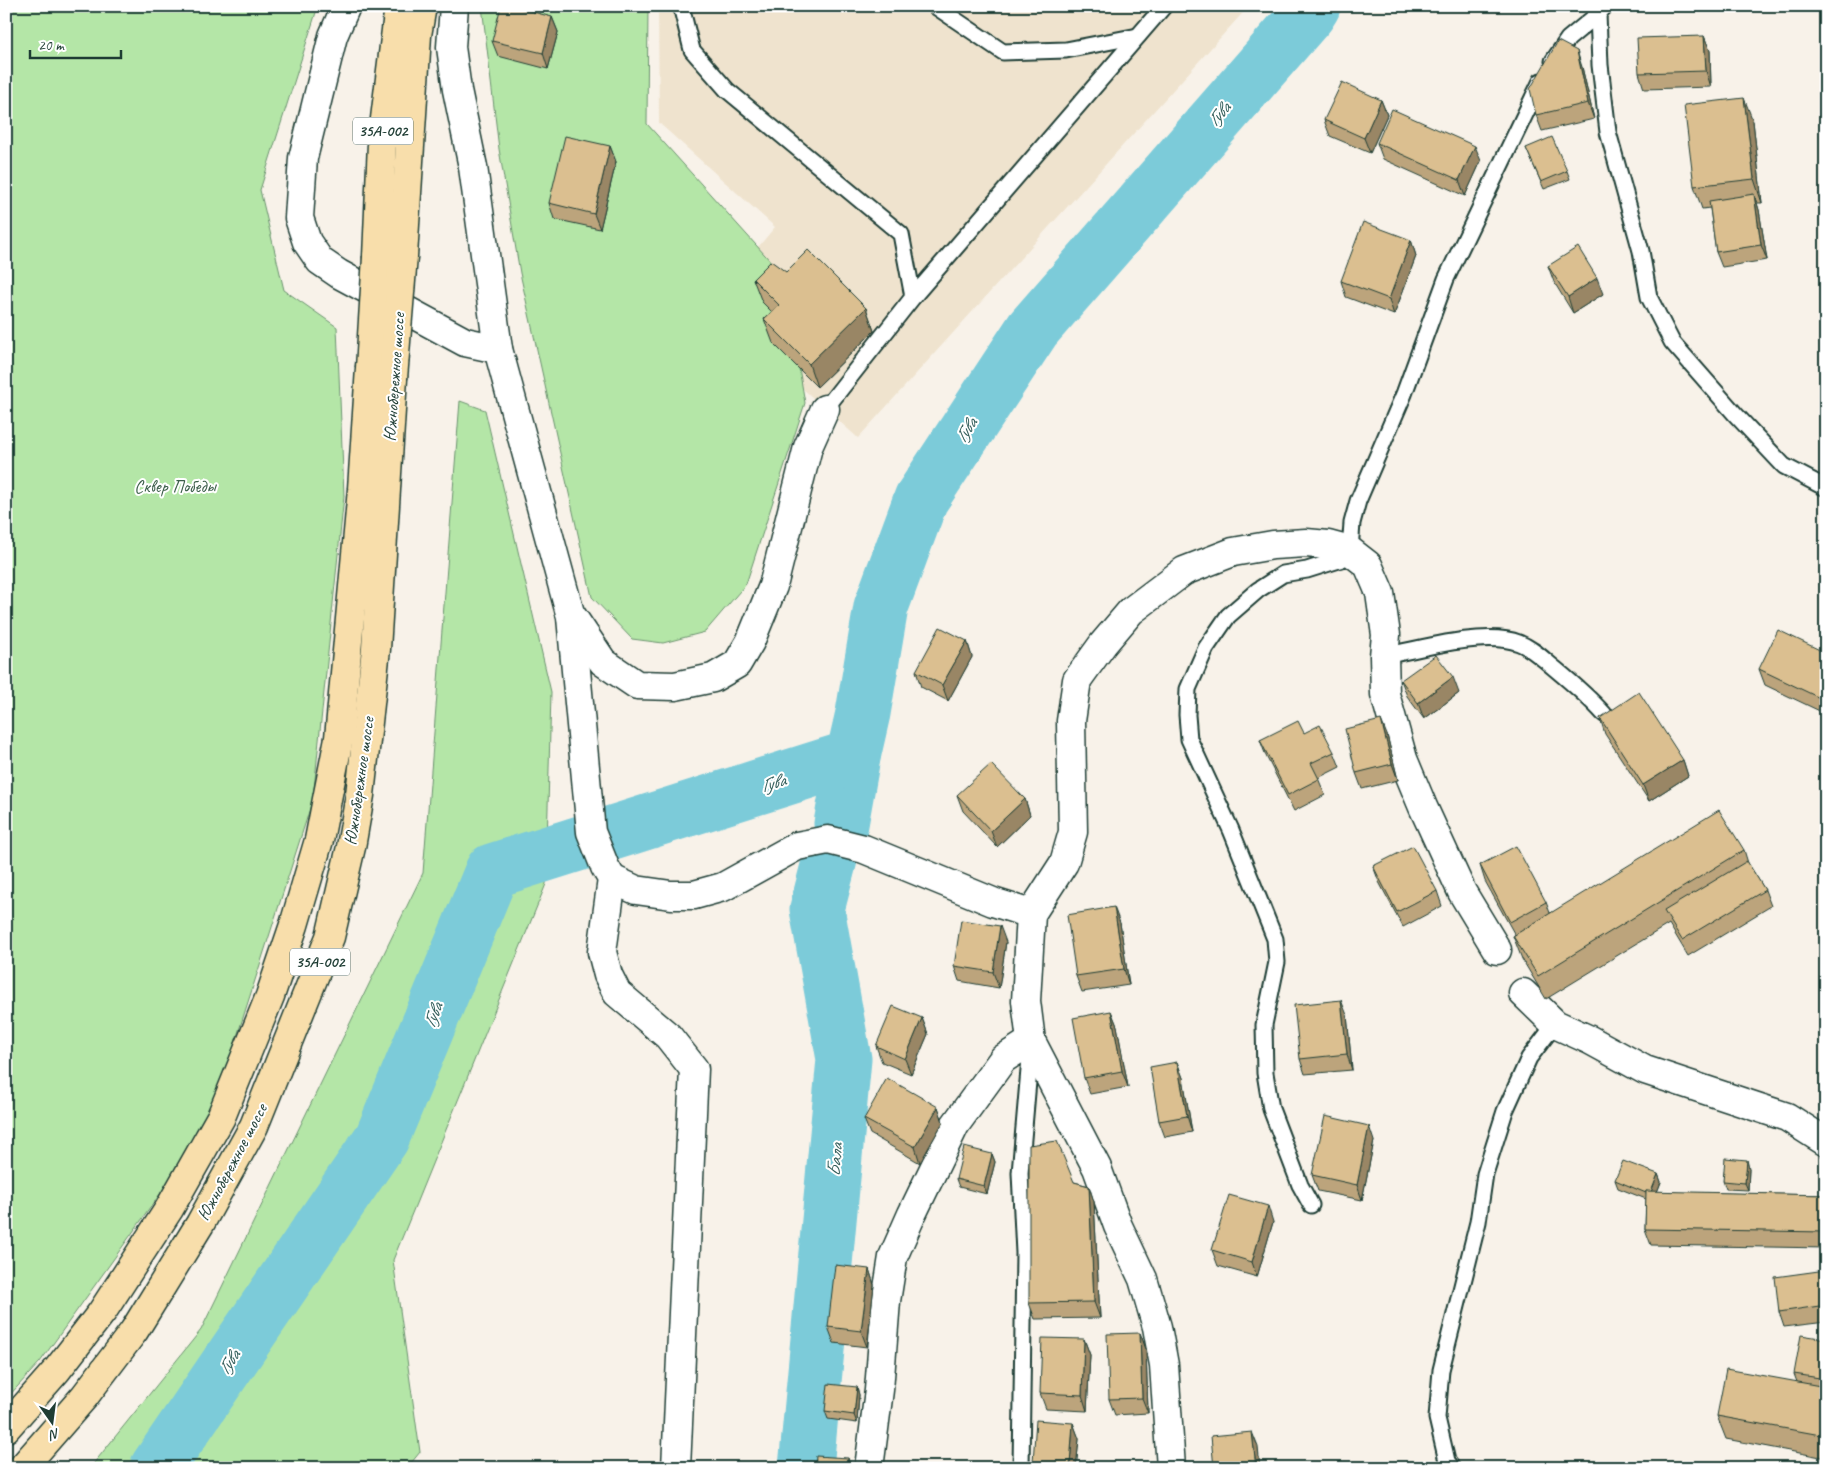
<svg xmlns="http://www.w3.org/2000/svg" width="1832" height="1474" viewBox="0 0 1832 1474" font-family="Caveat,sans-serif">
	<rect width="100%" height="100%" fill="#f8f2e9"/>
	<filter id="ink" filterUnits="userSpaceOnUse"><feTurbulence type="fractalNoise" baseFrequency=".02" numOctaves="2"/><feDisplacementMap in="SourceGraphic" scale="10" xChannelSelector="R" yChannelSelector="G"/><feConvolveMatrix kernelMatrix="1 2 1 2 8 2 1 2 1" color-interpolation-filters="sRGB"/></filter>
	<g filter="url(#ink)">
		<path fill="#efe3ce" d="M 658,6 L 1249,6 L 858,438 L 709,305 L 775,227 L 659,123 Z"/>
		<g fill="#b4e6a7" stroke="#6a926e">
			<path d="M 6,6 L 318,6 L 260,190 L 284,290 L 337,327 L 344,496 L 313,799 L 208,1127 L 40,1362 L 6,1399 Z"/>
			<path d="M 482,6 L 648,6 L 647,124 L 783,275 L 805,403 L 746,584 L 705,632 L 663,643 L 632,639 L 592,597 L 520,273 L 499,149 Z"/>
			<path d="M 460,401 L 485,410 L 551,692 L 546,884 L 393,1260 L 420,1452 L 407,1468 L 90,1468 L 201,1330 L 423,873 Z"/>
		</g>
		<g fill="none" stroke-linecap="round" stroke-linejoin="round">
			<g stroke="#7ccbd9" stroke-width="55">
				<path d="M 841,824 L 853,757"/>
				<path d="M 157,1468 L 382,1138 L 492,871 L 853,757 L 863,713 L 881,607 L 921,499 L 1033,329 L 1308,14 L 1313,6"/>
				<path d="M 806,1468 L 844,1059 L 817,909 L 831,855"/>
			</g>
			<defs>
				<g id="service">
					<path d="M 681,6 L 692,50 L 727,90 L 901,234 L 913,297"/>
					<path d="M 935,6 L 1003,52 L 1066,50 L 1138,36"/>
					<path d="M 1598,14 L 1600,65 L 1608,132 L 1641,251 L 1649,297 L 1672,342 L 1736,415 L 1784,466 L 1826,488"/>
					<path d="M 1553,61 L 1568,39 L 1598,14 L 1605,6"/>
					<path d="M 825,409 L 913,297 L 1164,6"/>
					<path d="M 1384,656 C 1419,649 1485,630 1519,643 C 1532,648 1542,658 1553,667 C 1571,682 1588,696 1604,714"/>
					<path d="M 1311,1205 L 1300,1185 L 1271,1109 L 1265,1073 L 1264,1025 L 1277,962 L 1275,939 L 1231,830 L 1189,739 L 1187,715 L 1188,689 L 1206,648 L 1228,616 L 1258,590 L 1283,574 L 1307,570 L 1342,559 L 1350,551 L 1352,523 L 1358,501 L 1404,394 L 1446,279 L 1541,81"/>
					<path d="M 1021,1468 L 1024,1253 L 1020,1173 L 1031,1047"/>
					<path d="M 1452,1468 L 1447,1461 L 1437,1418 L 1441,1370 L 1478,1222 L 1485,1174 L 1505,1111 L 1529,1058 L 1555,1024"/>
				</g>
				<g id="minor">
					<path d="M 346,6 L 333,36 L 303,158 L 299,218 L 307,242 L 320,261 L 339,274 L 465,342 L 498,349"/>
					<path d="M 454,6 L 451,47 L 457,90 L 473,167 L 498,349 L 570,613 L 603,662 L 637,685 L 675,686 L 713,678 L 737,664 L 750,642 L 773,586 L 808,447 L 825,409"/>
					<path d="M 571,617 L 591,832 L 605,867 L 612,879 L 602,952 L 608,975 L 617,993 L 668,1036 L 694,1069 L 676,1468"/>
					<path d="M 612,879 L 636,890 L 671,895 L 694,895 L 723,887 L 797,846 L 828,840 L 864,849 L 993,902 L 1031,914"/>
					<path d="M 1523,993 L 1555,1024 L 1590,1040 L 1645,1070 L 1787,1117 L 1826,1142"/>
					<path d="M 869,1468 L 879,1390 L 886,1301 L 893,1257 L 912,1214 L 955,1125 L 1003,1059 L 1031,1041"/>
					<path d="M 1171,1468 L 1164,1365 L 1157,1327 L 1143,1279 L 1118,1226 L 1097,1168 L 1031,1041 L 1026,1001 L 1031,914 L 1064,863 L 1073,832 L 1071,721 L 1077,680 L 1103,644 L 1131,611 L 1184,571 L 1233,552 L 1273,545 L 1306,543 L 1328,545 L 1350,551 L 1368,565 L 1380,593 L 1386,635 L 1384,656 L 1385,694 L 1403,759 L 1423,807 L 1462,892 L 1497,950"/>
				</g>
				<g id="trunk">
					<path d="M 403,256 L 417,35 L 422,6"/>
					<path d="M 377,257 L 382,143 L 399,6"/>
					<path d="M 6,1428 L 57,1370 L 102,1312 L 169,1209 L 221,1117 L 270,996 L 294,925 L 319,840 L 339,738 L 362,489 L 370,368"/>
					<path d="M 22,1468 L 84,1397 L 134,1331 L 200,1224 L 254,1126 L 330,937 L 351,847 L 360,795 L 376,649 L 393,378"/>
				</g>
			</defs>
			<use href="#service" stroke="#1f3d34" stroke-width="19"/>
			<use href="#minor" stroke="#1f3d34" stroke-width="31"/>
			<use href="#trunk" stroke="#1f3d34" stroke-width="31"/>
			<use href="#service" stroke="#fff" stroke-width="15"/>
			<use href="#minor" stroke="#fff" stroke-width="28"/>
			<use href="#trunk" stroke="#f8deab" stroke-width="28"/>
			<defs>
				<g id="trunk-bridge">
					<path d="M 370,368 L 377,257"/>
					<path d="M 393,378 L 403,256"/>
				</g>
			</defs>
			<use href="#trunk-bridge" stroke="#1f3d34" stroke-width="31" stroke-linecap="butt"/>
			<use href="#trunk-bridge" stroke="#f8deab" stroke-width="28"/>
		</g>
		<g fill="#bca47c" stroke="#1f3d34">
			<path d="M 552,17 L 558,32 L 548,69 L 498,56 L 492,41 Z"/>
			<path d="M 1704,36 L 1710,51 L 1711,87 L 1644,89 L 1639,73 Z"/>
			<path d="M 1582,67 L 1594,119 L 1542,131 L 1536,115 Z"/>
			<path d="M 1381,100 L 1387,115 L 1370,153 L 1330,136 L 1324,120 Z"/>
			<path d="M 1753,121 L 1762,203 L 1757,203 L 1759,210 L 1767,260 L 1722,267 L 1716,252 L 1710,208 L 1702,209 L 1694,186 Z"/>
			<path d="M 1377,143 L 1481,161 L 1465,196 L 1383,159 Z"/>
			<path d="M 610,146 L 616,162 L 600,229 L 554,219 L 549,203 Z"/>
			<path d="M 1526,148 L 1567,171 L 1570,179 L 1544,189 Z"/>
			<path d="M 1411,240 L 1416,256 L 1394,315 L 1346,297 L 1341,281 Z"/>
			<path d="M 1548,266 L 1603,294 L 1573,313 L 1554,282 Z"/>
			<path d="M 786,272 L 866,308 L 874,331 L 817,387 L 773,343 L 764,319 L 772,312 L 762,302 L 753,279 Z"/>
			<path d="M 967,641 L 972,657 L 948,701 L 921,687 L 916,671 Z"/>
			<path d="M 1826,653 L 1826,714 L 1765,685 L 1759,669 Z"/>
			<path d="M 1401,680 L 1459,693 L 1424,719 L 1407,696 Z"/>
			<path d="M 1600,718 L 1683,760 L 1688,776 L 1649,801 L 1605,734 Z"/>
			<path d="M 1304,733 L 1334,752 L 1340,767 L 1318,778 L 1325,795 L 1294,811 L 1266,756 L 1260,740 Z"/>
			<path d="M 1387,735 L 1398,780 L 1362,789 L 1356,773 Z"/>
			<path d="M 957,795 L 1025,799 L 1030,815 L 997,847 L 963,811 Z"/>
			<path d="M 1744,850 L 1748,863 L 1765,890 L 1771,906 L 1688,956 L 1669,924 L 1546,999 L 1522,959 L 1513,936 L 1515,935 L 1485,881 L 1480,865 L 1546,902 L 1550,913 Z"/>
			<path d="M 1373,866 L 1437,891 L 1442,906 L 1403,927 L 1379,882 Z"/>
			<path d="M 1120,923 L 1129,985 L 1082,992 L 1076,976 Z"/>
			<path d="M 1006,942 L 999,988 L 959,981 L 954,966 Z"/>
			<path d="M 1111,1011 L 1117,1026 L 1128,1087 L 1090,1094 L 1084,1078 Z"/>
			<path d="M 1347,1015 L 1352,1070 L 1305,1074 L 1300,1059 Z"/>
			<path d="M 922,1018 L 928,1034 L 911,1074 L 882,1062 L 876,1046 Z"/>
			<path d="M 1177,1062 L 1183,1078 L 1192,1132 L 1165,1137 L 1159,1121 Z"/>
			<path d="M 938,1107 L 943,1122 L 920,1163 L 870,1134 L 864,1119 Z"/>
			<path d="M 1374,1141 L 1362,1200 L 1318,1191 L 1312,1175 Z"/>
			<path d="M 992,1154 L 995,1162 L 987,1194 L 959,1187 L 956,1179 Z"/>
			<path d="M 1749,1168 L 1748,1190 L 1726,1189 L 1723,1181 Z"/>
			<path d="M 1658,1174 L 1661,1182 L 1657,1192 L 1826,1195 L 1826,1248 L 1651,1245 L 1645,1229 L 1646,1199 L 1618,1188 L 1615,1180 Z"/>
			<path d="M 1074,1182 L 1089,1186 L 1094,1202 L 1100,1318 L 1035,1319 L 1029,1303 Z"/>
			<path d="M 1273,1222 L 1257,1277 L 1218,1266 L 1212,1250 Z"/>
			<path d="M 869,1269 L 874,1285 L 867,1347 L 834,1343 L 828,1327 Z"/>
			<path d="M 1826,1270 L 1826,1322 L 1784,1327 L 1779,1312 Z"/>
			<path d="M 1140,1333 L 1146,1349 L 1148,1413 L 1115,1415 L 1109,1399 Z"/>
			<path d="M 1084,1339 L 1090,1355 L 1087,1411 L 1046,1409 L 1040,1393 Z"/>
			<path d="M 1826,1339 L 1826,1458 L 1726,1439 L 1717,1416 L 1797,1382 L 1794,1374 Z"/>
			<path d="M 857,1387 L 859,1395 L 857,1423 L 828,1419 L 825,1411 Z"/>
			<path d="M 1073,1423 L 1079,1439 L 1076,1468 L 1035,1468 L 1033,1462 Z"/>
		</g>
		<g fill="#998665" stroke="#1f3d34">
			<path d="M 552,17 L 558,32 L 548,69 L 543,53 Z"/>
			<path d="M 1704,36 L 1710,51 L 1711,87 L 1706,71 Z"/>
			<path d="M 1577,51 L 1582,67 L 1594,119 L 1588,103 Z"/>
			<path d="M 1744,98 L 1753,121 L 1762,203 L 1754,179 Z"/>
			<path d="M 1381,100 L 1387,115 L 1370,153 L 1364,138 Z"/>
			<path d="M 610,146 L 616,162 L 600,229 L 594,214 Z"/>
			<path d="M 1475,146 L 1481,161 L 1465,196 L 1459,180 Z"/>
			<path d="M 1754,194 L 1759,210 L 1767,260 L 1761,245 Z"/>
			<path d="M 1411,240 L 1416,256 L 1394,315 L 1389,299 Z"/>
			<path d="M 1597,278 L 1603,294 L 1573,313 L 1568,297 Z"/>
			<path d="M 866,308 L 874,331 L 817,387 L 809,364 Z"/>
			<path d="M 967,641 L 972,657 L 948,701 L 942,685 Z"/>
			<path d="M 1453,677 L 1459,693 L 1424,719 L 1418,703 Z"/>
			<path d="M 1381,720 L 1387,735 L 1398,780 L 1392,764 Z"/>
			<path d="M 1683,760 L 1688,776 L 1649,801 L 1643,785 Z"/>
			<path d="M 1025,799 L 1030,815 L 997,847 L 991,831 Z"/>
			<path d="M 1114,907 L 1120,923 L 1129,985 L 1124,969 Z"/>
			<path d="M 1000,926 L 1006,942 L 999,988 L 993,972 Z"/>
			<path d="M 1341,1000 L 1347,1015 L 1352,1070 L 1347,1054 Z"/>
			<path d="M 1111,1011 L 1117,1026 L 1128,1087 L 1122,1071 Z"/>
			<path d="M 922,1018 L 928,1034 L 911,1074 L 905,1059 Z"/>
			<path d="M 1177,1062 L 1183,1078 L 1192,1132 L 1187,1116 Z"/>
			<path d="M 938,1107 L 943,1122 L 920,1163 L 915,1147 Z"/>
			<path d="M 1369,1126 L 1374,1141 L 1362,1200 L 1357,1185 Z"/>
			<path d="M 992,1154 L 995,1162 L 987,1194 L 984,1186 Z"/>
			<path d="M 1747,1160 L 1749,1168 L 1748,1190 L 1745,1183 Z"/>
			<path d="M 1658,1174 L 1661,1182 L 1653,1202 L 1650,1194 Z"/>
			<path d="M 1089,1186 L 1094,1202 L 1100,1318 L 1094,1302 Z"/>
			<path d="M 1268,1206 L 1273,1222 L 1257,1277 L 1252,1262 Z"/>
			<path d="M 869,1269 L 874,1285 L 867,1347 L 861,1331 Z"/>
			<path d="M 1140,1333 L 1146,1349 L 1148,1413 L 1142,1398 Z"/>
			<path d="M 1084,1339 L 1090,1355 L 1087,1411 L 1082,1395 Z"/>
			<path d="M 857,1387 L 859,1395 L 857,1423 L 854,1415 Z"/>
			<path d="M 1073,1423 L 1079,1439 L 1076,1468 L 1071,1468 L 1070,1465 Z"/>
			<path d="M 1252,1432 L 1258,1447 L 1260,1468 L 1256,1468 Z"/>
			<path d="M 848,1458 L 851,1468 L 847,1468 Z"/>
		</g>
		<g fill="#dbbf90" stroke="#1f3d34">
			<path d="M 501,6 L 511,6 L 552,17 L 543,53 L 492,41 Z"/>
			<path d="M 1704,36 L 1706,71 L 1639,73 L 1637,38 Z"/>
			<path d="M 1558,41 L 1577,51 L 1588,103 L 1536,115 L 1530,89 Z"/>
			<path d="M 1342,82 L 1381,100 L 1364,138 L 1324,120 Z"/>
			<path d="M 1744,98 L 1754,179 L 1694,186 L 1684,105 Z"/>
			<path d="M 1392,109 L 1475,146 L 1459,180 L 1377,143 Z"/>
			<path d="M 565,136 L 610,146 L 594,214 L 549,203 Z"/>
			<path d="M 1552,137 L 1567,171 L 1541,182 L 1526,148 Z"/>
			<path d="M 1754,194 L 1761,245 L 1716,252 L 1709,201 Z"/>
			<path d="M 1363,222 L 1411,240 L 1389,299 L 1341,281 Z"/>
			<path d="M 1578,247 L 1597,278 L 1568,297 L 1548,266 Z"/>
			<path d="M 808,250 L 866,308 L 809,364 L 764,319 L 779,305 L 753,279 L 771,261 L 786,272 Z"/>
			<path d="M 940,627 L 967,641 L 942,685 L 916,671 Z"/>
			<path d="M 1778,630 L 1826,653 L 1826,701 L 1759,669 Z"/>
			<path d="M 1436,655 L 1453,677 L 1418,703 L 1401,680 Z"/>
			<path d="M 1639,692 L 1683,760 L 1643,785 L 1600,718 Z"/>
			<path d="M 1381,720 L 1392,764 L 1356,773 L 1345,729 Z"/>
			<path d="M 1298,721 L 1304,733 L 1320,725 L 1334,752 L 1311,763 L 1319,779 L 1288,795 L 1260,740 Z"/>
			<path d="M 991,764 L 1025,799 L 991,831 L 957,795 Z"/>
			<path d="M 1719,810 L 1744,850 L 1538,976 L 1513,936 Z"/>
			<path d="M 1413,846 L 1437,891 L 1397,912 L 1373,866 Z"/>
			<path d="M 1516,846 L 1546,902 L 1510,922 L 1480,865 Z"/>
			<path d="M 1747,861 L 1765,890 L 1682,940 L 1664,911 Z"/>
			<path d="M 1114,907 L 1124,969 L 1076,976 L 1067,915 Z"/>
			<path d="M 961,920 L 1000,926 L 993,972 L 954,966 Z"/>
			<path d="M 1341,1000 L 1347,1054 L 1300,1059 L 1294,1005 Z"/>
			<path d="M 893,1006 L 922,1018 L 905,1059 L 876,1046 Z"/>
			<path d="M 1111,1011 L 1122,1071 L 1084,1078 L 1073,1018 Z"/>
			<path d="M 1177,1062 L 1187,1116 L 1159,1121 L 1150,1067 Z"/>
			<path d="M 887,1078 L 938,1107 L 915,1147 L 864,1119 Z"/>
			<path d="M 1325,1116 L 1369,1126 L 1357,1185 L 1312,1175 Z"/>
			<path d="M 1057,1141 L 1074,1182 L 1089,1186 L 1094,1302 L 1029,1303 L 1029,1145 Z"/>
			<path d="M 964,1147 L 992,1154 L 984,1186 L 956,1179 Z"/>
			<path d="M 1725,1158 L 1747,1160 L 1745,1183 L 1723,1181 Z"/>
			<path d="M 1623,1161 L 1658,1174 L 1651,1192 L 1646,1191 L 1646,1193 L 1615,1180 Z"/>
			<path d="M 1646,1191 L 1826,1195 L 1826,1232 L 1645,1229 Z"/>
			<path d="M 1229,1195 L 1268,1206 L 1252,1262 L 1212,1250 Z"/>
			<path d="M 835,1265 L 869,1269 L 861,1331 L 828,1327 Z"/>
			<path d="M 1826,1270 L 1826,1305 L 1779,1312 L 1775,1277 Z"/>
			<path d="M 1140,1333 L 1142,1398 L 1109,1399 L 1107,1334 Z"/>
			<path d="M 1801,1335 L 1826,1339 L 1826,1379 L 1794,1374 Z"/>
			<path d="M 1042,1338 L 1084,1339 L 1082,1395 L 1040,1393 Z"/>
			<path d="M 1726,1369 L 1826,1387 L 1826,1436 L 1717,1416 Z"/>
			<path d="M 828,1384 L 857,1387 L 854,1415 L 825,1411 Z"/>
			<path d="M 1036,1420 L 1073,1423 L 1070,1465 L 1033,1462 Z"/>
			<path d="M 1252,1432 L 1256,1468 L 1214,1468 L 1211,1436 Z"/>
			<path d="M 816,1456 L 848,1458 L 847,1468 L 815,1468 Z"/>
		</g>
	</g>
	<g text-anchor="middle" dominant-baseline="central" stroke-width="4" stroke-linejoin="round" paint-order="stroke">
		<g fill="#fff" stroke="#627771" stroke-width="1">
			<rect x="353" y="117.5" width="60" height="27" rx="4"/>
			<rect x="290" y="948.5" width="60" height="27" rx="4"/>
		</g>
		<g font-size="16" font-weight="bold" fill="#1f3d34">
			<text x="383" y="131">35А-002</text>
			<text x="320" y="962">35А-002</text>
		</g>
		<g font-size="18" fill="#1f3d34" stroke="#fff">
			<text transform="translate(394 377) rotate(-86)">Южнобережное шоссе</text>
			<text transform="translate(359 781) rotate(-82)">Южнобережное шоссе</text>
			<text transform="translate(232 1162) rotate(-62)">Южнобережное шоссе</text>
		</g>
		<g font-size="18" fill="#3d5f4b" stroke="#fff">
			<text x="175" y="486">Сквер Победы</text>
		</g>
		<g font-size="19" font-style="italic" fill="#36605d" stroke="#fff">
			<text transform="translate(1219 114) rotate(-49)">Гува</text>
			<text transform="translate(966 430) rotate(-56)">Гува</text>
			<text transform="translate(773 783) rotate(-17)">Гува</text>
			<text transform="translate(433 1015) rotate(-68)">Гува</text>
			<text transform="translate(835 1160) rotate(-85)">Бала</text>
			<text transform="translate(229 1362) rotate(-56)">Гува</text>
		</g>
	</g>
	<rect width="1832" height="1474" fill="none" stroke="#fff" stroke-width="25"/>
	<rect x="12" y="12" width="1807" height="1449" fill="none" stroke="#1f3d34" stroke-width="2" filter="url(#ink)"/>
	<g transform="translate(52 1422) rotate(166)" stroke="#ffffff" stroke-width="4" paint-order="stroke">
	<path d="M0-4L9 19L0 12L-9 19Z" fill="#1f3d34"/>
	<text y="-8" font-size="14" font-weight="bold" text-anchor="middle" fill="#1f3d34">N</text>
	</g>
	<path d="M30 50v8h91v-8" fill="none" stroke="#1f3d34" stroke-width="2.5"/>
	<text x="38" y="50" font-size="15" fill="#1f3d34" stroke="#ffffff" stroke-width="4" paint-order="stroke">20 m</text>
</svg>
